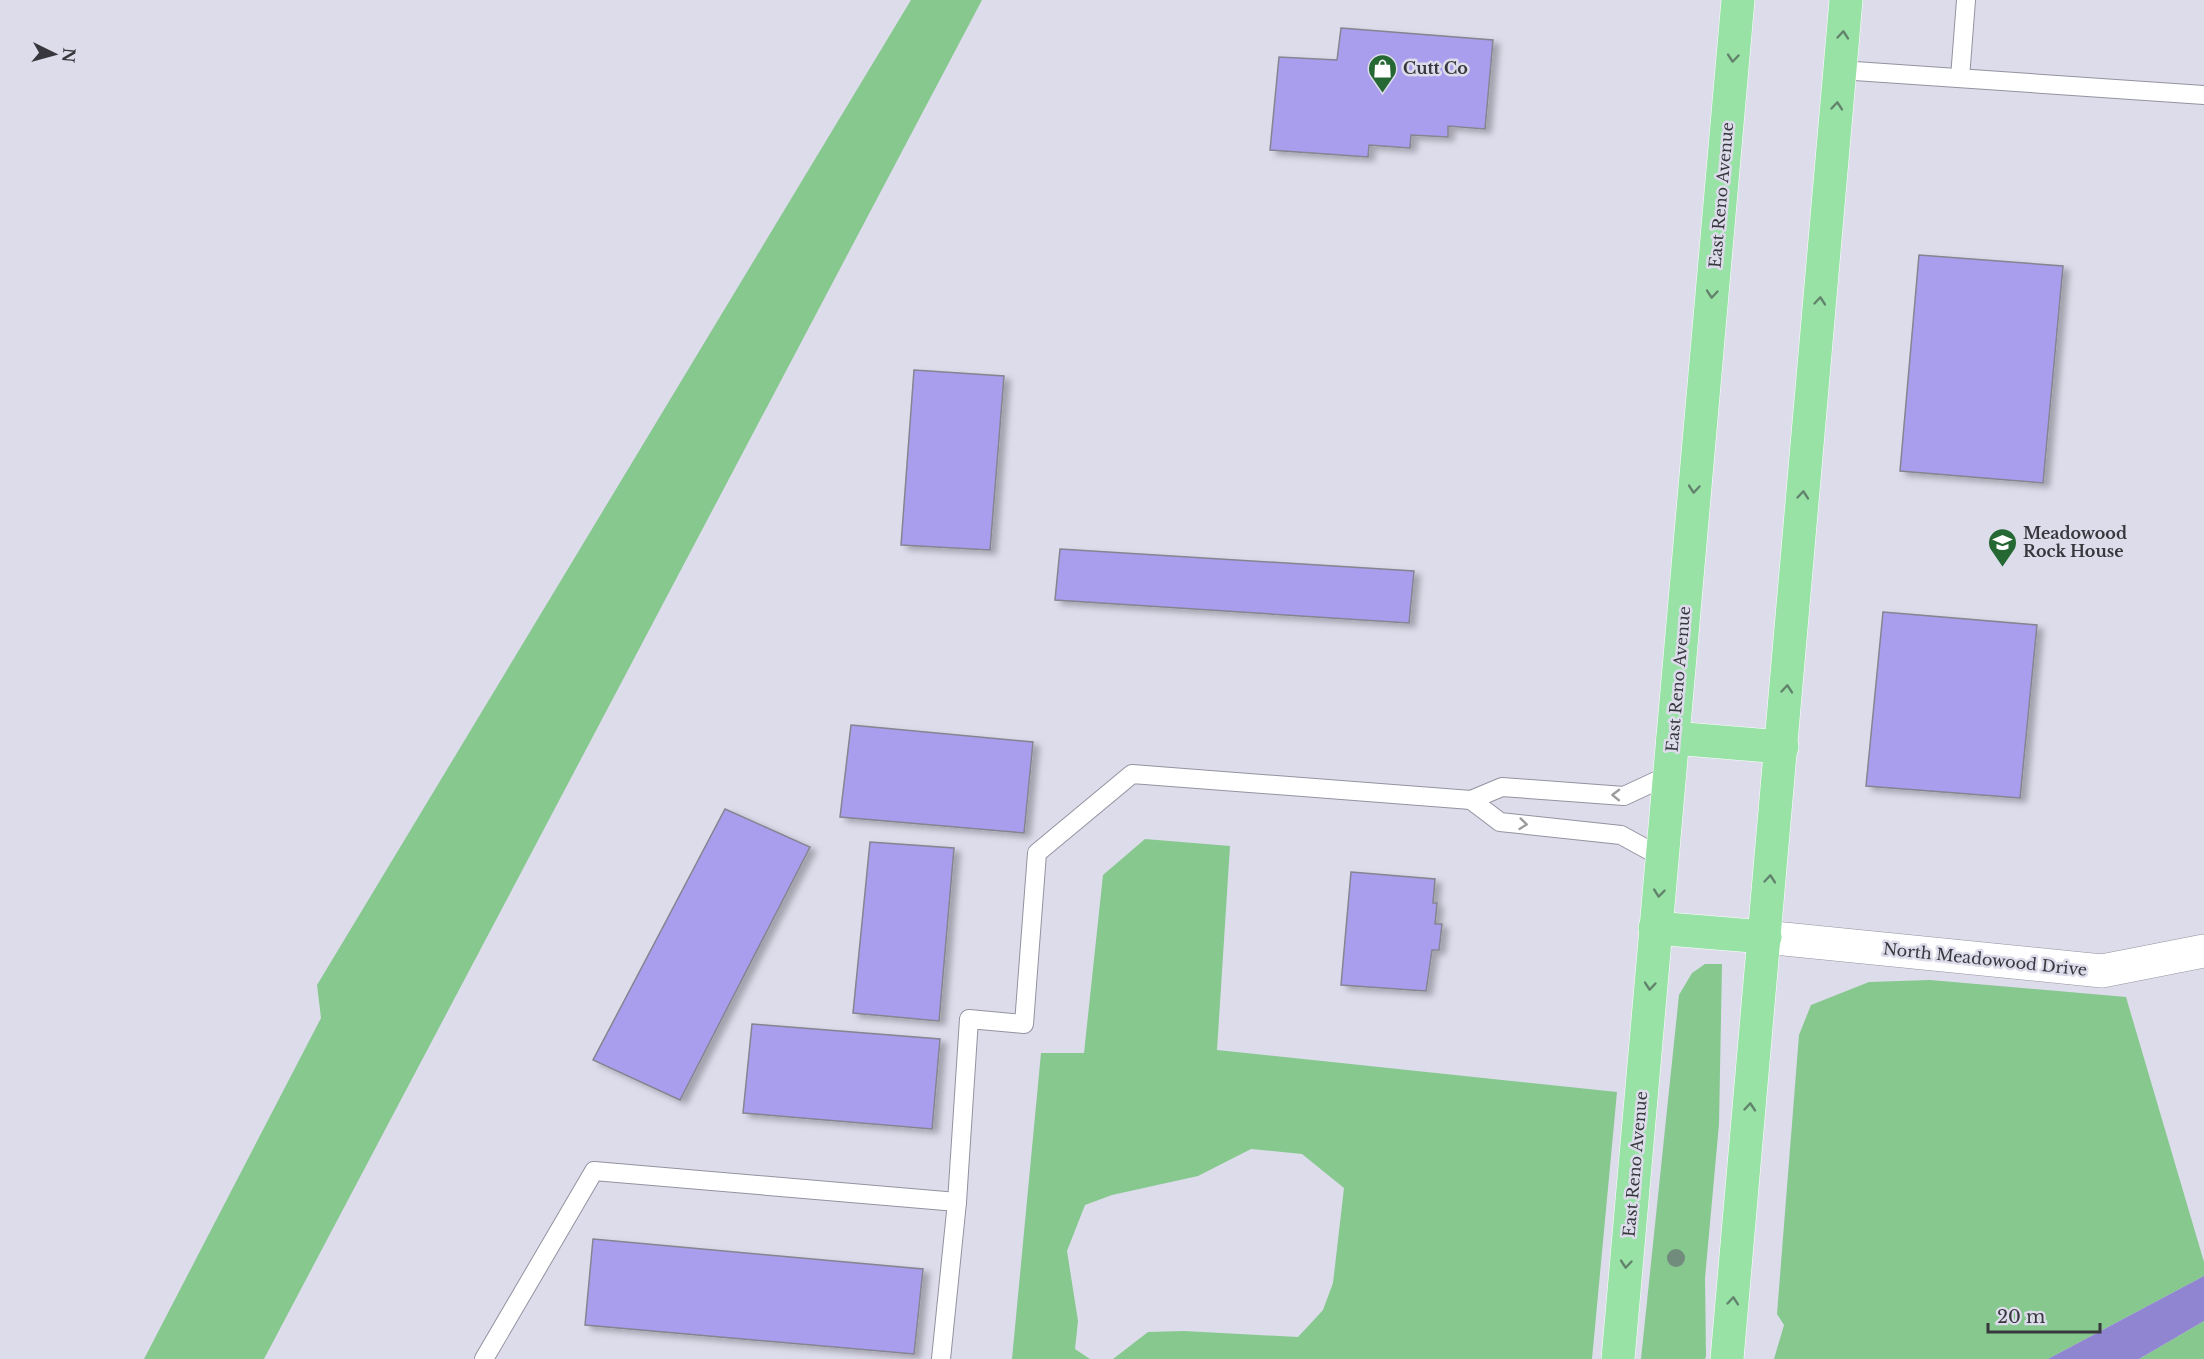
<svg xmlns="http://www.w3.org/2000/svg" width="2204" height="1359" viewBox="0 0 2204 1359" font-family="'Libre Baskerville',serif">
	<defs>
		<filter id="shadow"><feDropShadow dx="6" dy="4" stdDeviation="3" flood-color="#0004"/></filter>
	</defs>
	<rect width="100%" height="100%" fill="#dddceb"/>
	<g fill="#87c88f">
		<path d="M 911,0 L 982,0 L 264,1359 L 144,1359 L 321,1018 L 317,985 Z"/>
		<path d="M 1145,839 L 1230,846 L 1217,1050 L 1617,1092 L 1592,1359 L 1113,1359 L 1148,1332 L 1184,1331 L 1298,1337 L 1323,1310 L 1333,1283 L 1344,1188 L 1302,1154 L 1251,1149 L 1198,1176 L 1112,1195 L 1085,1205 L 1067,1251 L 1078,1321 L 1075,1349 L 1090,1359 L 1012,1359 L 1041,1053 L 1084,1053 L 1103,875 Z"/>
		<path d="M 1705,964 L 1722,964 L 1719,1124 L 1705,1278 L 1706,1356 L 1705,1359 L 1641,1359 L 1679,995 L 1692,973 Z"/>
		<path d="M 1930,980 L 2126,997 L 2204,1262 L 2204,1276 L 2048,1359 L 1774,1359 L 1784,1325 L 1777,1314 L 1799,1035 L 1811,1005 L 1869,982 Z"/>
		<path d="M 2204,1321 L 2204,1359 L 2139,1359 Z"/>
	</g>
	<path fill="#8f85d1" d="M 2204,1276 L 2204,1321 L 2139,1359 L 2048,1359 Z"/>
	<g fill="#a89eed" stroke="#858491" stroke-width="1.5" filter="url(#shadow)">
		<path d="M 1341,28 L 1493,40 L 1485,129 L 1448,126 L 1448,137 L 1411,135 L 1410,148 L 1369,145 L 1368,157 L 1270,150 L 1279,57 L 1337,60 Z"/>
		<path d="M 1919,255 L 2063,266 L 2043,483 L 1900,471 Z"/>
		<path d="M 914,370 L 1004,376 L 990,550 L 901,545 Z"/>
		<path d="M 1060,549 L 1414,571 L 1409,623 L 1055,600 Z"/>
		<path d="M 1883,612 L 2037,625 L 2020,798 L 1866,786 Z"/>
		<path d="M 851,725 L 1033,742 L 1024,833 L 840,817 Z"/>
		<path d="M 725,809 L 810,847 L 680,1100 L 593,1060 Z"/>
		<path d="M 870,842 L 954,848 L 939,1021 L 853,1013 Z"/>
		<path d="M 1351,872 L 1435,879 L 1433,903 L 1437,903 L 1435,924 L 1442,924 L 1439,950 L 1432,950 L 1426,991 L 1341,985 Z"/>
		<path d="M 752,1024 L 940,1039 L 932,1129 L 743,1113 Z"/>
		<path d="M 593,1239 L 923,1269 L 914,1354 L 585,1325 Z"/>
	</g>
	<g fill="none" stroke-linecap="round" stroke-linejoin="round">
		<defs>
			<g id="service">
				<path d="M 1840,70 L 2204,95"/>
				<path d="M 1960,78 L 1966,0"/>
				<path d="M 1471,800 L 1500,822 L 1621,835 L 1663,858"/>
				<path d="M 484,1359 L 594,1171 L 957,1202"/>
				<path d="M 941,1359 L 957,1202 L 969,1019 L 1024,1024 L 1037,853 L 1132,774 L 1471,800 L 1502,787 L 1624,796 L 1669,775"/>
			</g>
			<path id="minor" d="M 1765,937 L 2102,971 L 2204,951"/>
			<g id="primary">
				<path d="M 1673,738 L 1782,747"/>
				<path d="M 1655,928 L 1765,937"/>
				<path d="M 1618,1359 L 1738,0"/>
				<path d="M 1727,1359 L 1846,0"/>
			</g>
		</defs>
		<use href="#service" stroke="#9392a0" stroke-width="20"/>
		<use href="#minor" stroke="#9392a0" stroke-width="34"/>
		<use href="#primary" stroke="#fff" stroke-width="34"/>
		<use href="#service" stroke="#fff" stroke-width="18"/>
		<use href="#minor" stroke="#fff" stroke-width="33"/>
		<use href="#primary" stroke="#98e2a6" stroke-width="33"/>
	</g>
	<circle fill="#718c7d" cx="1676" cy="1258" r="9"/>
	<defs><path id="oneway-chevron" d="M-2-3.5L2.5 0L-2 3.5" fill="none" stroke-width="1.6" stroke-linecap="round" stroke-linejoin="round" transform="scale(1.5)"/></defs>
	<g stroke="#63846c">
		<use href="#oneway-chevron" transform="translate(1843 35) rotate(-85)"/>
		<use href="#oneway-chevron" transform="translate(1733 58) rotate(95)"/>
		<use href="#oneway-chevron" transform="translate(1837 106) rotate(-85)"/>
		<use href="#oneway-chevron" transform="translate(1712 294) rotate(95)"/>
		<use href="#oneway-chevron" transform="translate(1820 301) rotate(-85)"/>
		<use href="#oneway-chevron" transform="translate(1694 489) rotate(95)"/>
		<use href="#oneway-chevron" transform="translate(1803 495) rotate(-85)"/>
		<use href="#oneway-chevron" transform="translate(1787 689) rotate(-85)"/>
		<use href="#oneway-chevron" transform="translate(1770 879) rotate(-85)"/>
		<use href="#oneway-chevron" transform="translate(1659 893) rotate(96)"/>
		<use href="#oneway-chevron" transform="translate(1650 986) rotate(95)"/>
		<use href="#oneway-chevron" transform="translate(1750 1107) rotate(-85)"/>
		<use href="#oneway-chevron" transform="translate(1626 1264) rotate(95)"/>
		<use href="#oneway-chevron" transform="translate(1733 1301) rotate(-85)"/>
	</g>
	<g stroke="#9c9b9e">
		<use href="#oneway-chevron" transform="translate(1616 795) rotate(-179)"/>
		<use href="#oneway-chevron" transform="translate(1523 824) rotate(6)"/>
	</g>
	<defs>
		<symbol id="shop-pin" viewBox="-11 -11 22 30"><path d="M0 17L-7.5 6A9.5 9.5 0 1 1 7.5 6Z" fill="#256833" stroke="#dddceb"/><path d="M-5-2.5h2.3a2.7 3.5 0 0 1 5.4 0H5L5.5 6h-11ZM-1.5-2.5h3a1.5 2.3 0 0 0-3 0Z" fill="#fff"/></symbol>
		<symbol id="school-pin" viewBox="-11 -11 22 30"><path d="M0 17L-7.5 6A9.5 9.5 0 1 1 7.5 6Z" fill="#256833" stroke="#dddceb"/><path d="M0-5L7-2L0 1L-7-2ZM-4 1L0 2.5L4 1V4Q0 6-4 4Z" fill="#fff"/></symbol>
	</defs>
	<g fill-rule="evenodd">
		<use href="#shop-pin" x="1366" y="52" width="33" height="45"/>
		<use href="#school-pin" x="1986" y="526" width="33" height="45"/>
	</g>
	<g text-anchor="middle" dominant-baseline="central" stroke-width="5" stroke-linejoin="round" paint-order="stroke">
		<g font-size="16" font-weight="bold" fill="#38373d" stroke="#dddceb" text-anchor="start">
			<text x="1403" y="68">Cutt Co</text>
			<text x="2023" y="533">Meadowood<tspan x="2023" dy="18">Rock House</tspan></text>
		</g>
		<g font-size="16" fill="#38373d" stroke="#dddceb">
			<text transform="translate(1721 195) rotate(-85)">East Reno Avenue</text>
			<text transform="translate(1678 679) rotate(-85)">East Reno Avenue</text>
			<text transform="translate(1985 959) rotate(6)">North Meadowood Drive</text>
			<text transform="translate(1635 1164) rotate(-85)">East Reno Avenue</text>
		</g>
	</g>
	<g transform="translate(54 54) rotate(95)" stroke="#dddceb" stroke-width="4.5" paint-order="stroke">
	<path d="M0-4.5L10 22L0 15L-10 22Z" fill="#38373d"/>
	<text y="-9" font-size="16" font-weight="bold" text-anchor="middle" fill="#38373d">N</text>
	</g>
	<path d="M1988 1323v9h112v-9" fill="none" stroke="#38373d" stroke-width="3"/>
	<text x="1997" y="1323" font-size="18" fill="#38373d" stroke="#dddceb" stroke-width="4.5" paint-order="stroke">20 m</text>
</svg>
